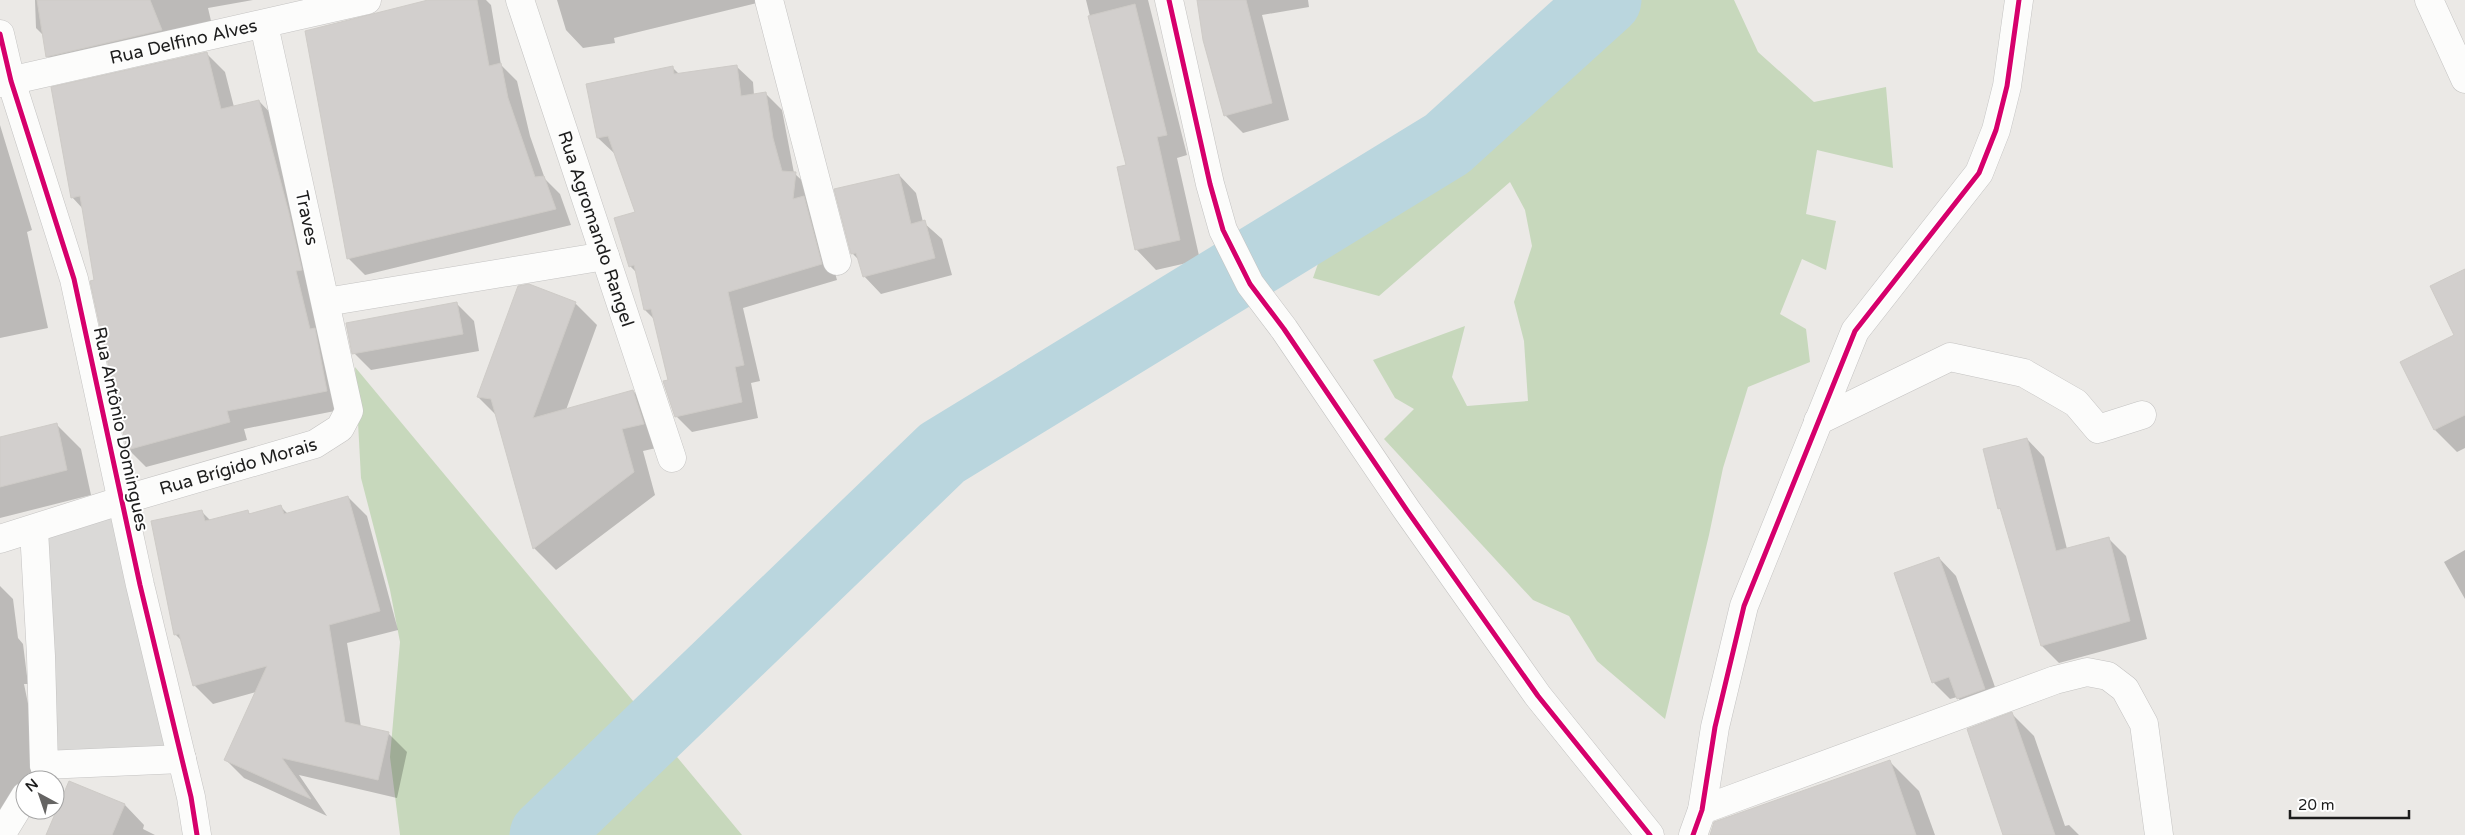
<svg xmlns="http://www.w3.org/2000/svg" width="2465" height="835" viewBox="0 0 2465 835" font-family="'Varela Round',sans-serif">
	<rect width="100%" height="100%" fill="#ebe9e6"/>
	<path fill="#dad9d7" d="M 118,505 L 176,755 L 47,759 L 38,533 Z"/>
	<g fill="#c7d8bc">
		<path d="M 1601,0 L 1734,0 L 1758,52 L 1814,102 L 1886,87 L 1893,168 L 1817,150 L 1806,214 L 1836,221 L 1826,270 L 1802,259 L 1780,314 L 1806,329 L 1810,362 L 1748,387 L 1723,468 L 1709,535 L 1665,719 L 1597,661 L 1569,616 L 1533,600 L 1384,439 L 1414,409 L 1395,398 L 1373,360 L 1465,326 L 1452,377 L 1467,406 L 1528,401 L 1524,341 L 1514,302 L 1532,246 L 1525,210 L 1510,182 L 1379,296 L 1313,278 L 1347,180 Z"/>
		<path d="M 355,367 L 648,719 L 534,835 L 400,835 L 390,757 L 400,642 L 390,590 L 361,478 Z"/>
		<path d="M 662,739 L 742,835 L 566,835 Z"/>
	</g>
	<g fill="#0003">
		<path d="M 35,0 L 253,0 L 208,8 L 215,38 L 64,72 L 47,56 L 44,36 L 36,28 Z"/>
		<path d="M 429,0 L 486,0 L 491,5 L 501,65 L 517,81 L 530,136 L 545,179 L 560,194 L 571,225 L 365,275 L 348,258 Z"/>
		<path d="M 557,0 L 756,0 L 757,3 L 614,38 L 615,43 L 583,48 L 566,30 Z"/>
		<path d="M 1086,0 L 1148,0 L 1187,155 L 1177,158 L 1200,260 L 1156,270 L 1136,249 L 1127,166 Z"/>
		<path d="M 1199,0 L 1308,0 L 1309,7 L 1262,15 L 1289,120 L 1243,133 L 1225,115 Z"/>
		<path d="M 207,54 L 225,72 L 234,107 L 259,101 L 277,120 L 345,409 L 244,429 L 247,440 L 146,467 L 128,449 L 95,281 L 83,209 L 72,197 Z"/>
		<path d="M 736,66 L 753,82 L 754,95 L 766,94 L 782,110 L 794,173 L 811,189 L 837,280 L 743,308 L 760,381 L 751,383 L 758,418 L 692,432 L 676,416 L 655,320 L 645,310 L 637,273 L 630,266 L 636,213 L 615,154 L 598,138 L 672,67 L 680,75 Z"/>
		<path d="M 0,125 L 32,230 L 27,232 L 48,328 L 0,338 Z"/>
		<path d="M 899,175 L 916,193 L 923,222 L 942,239 L 952,275 L 881,294 L 864,276 L 860,261 L 853,254 L 836,190 Z"/>
		<path d="M 2465,270 L 2465,448 L 2457,452 L 2435,430 L 2401,363 L 2456,336 Z"/>
		<path d="M 575,303 L 597,325 L 566,410 L 633,391 L 655,413 L 665,446 L 643,451 L 655,495 L 556,570 L 534,548 L 497,416 L 478,397 Z"/>
		<path d="M 457,304 L 474,321 L 479,351 L 371,370 L 354,353 Z"/>
		<path d="M 56,424 L 81,449 L 91,495 L 0,518 L 0,439 Z"/>
		<path d="M 2027,439 L 2044,457 L 2067,549 L 2109,539 L 2126,556 L 2147,639 L 2059,663 L 2042,646 L 2002,511 L 1999,508 Z"/>
		<path d="M 348,497 L 367,516 L 398,630 L 347,643 L 361,727 L 388,733 L 407,752 L 397,798 L 299,775 L 327,816 L 244,778 L 226,760 L 256,692 L 213,704 L 194,685 L 182,641 L 175,634 L 201,511 L 211,521 L 248,512 L 251,515 L 281,507 L 288,514 Z"/>
		<path d="M 2465,550 L 2465,599 L 2444,562 Z"/>
		<path d="M 1939,558 L 1956,576 L 2002,707 L 1975,716 L 1957,697 L 1950,699 L 1933,682 Z"/>
		<path d="M 0,586 L 13,599 L 18,638 L 23,644 L 28,684 L 24,684 L 42,772 L 35,780 L 25,780 L 25,794 L 0,828 Z"/>
		<path d="M 2012,714 L 2034,736 L 2065,826 L 2069,825 L 2079,835 L 2005,835 Z"/>
		<path d="M 1889,761 L 1919,791 L 1935,835 L 1717,835 Z"/>
		<path d="M 70,783 L 125,805 L 144,825 L 143,829 L 155,835 L 47,835 Z"/>
	</g>
	<g fill="none" stroke-linecap="round" stroke-linejoin="round">
		<path stroke="#bad6de" stroke-width="71" d="M 545,835 L 942,453 L 1447,144 L 1606,0"/>
	</g>
	<g fill="#d2cfcd" stroke="#cecbc7">
		<path d="M 37,0 L 150,0 L 162,30 L 46,57 Z"/>
		<path d="M 428,0 L 477,0 L 489,66 L 501,63 L 508,98 L 535,177 L 544,176 L 556,209 L 347,259 L 305,31 Z"/>
		<path d="M 1197,0 L 1246,0 L 1272,103 L 1224,116 L 1203,40 Z"/>
		<path d="M 1135,4 L 1167,135 L 1157,137 L 1180,240 L 1135,250 L 1117,167 L 1126,165 L 1088,16 Z"/>
		<path d="M 207,52 L 221,109 L 259,100 L 289,213 L 302,270 L 296,271 L 310,329 L 315,328 L 327,391 L 227,411 L 230,422 L 127,450 L 90,281 L 94,280 L 80,196 L 71,198 L 51,87 Z"/>
		<path d="M 737,65 L 741,96 L 766,92 L 773,138 L 782,171 L 796,172 L 793,199 L 804,196 L 822,264 L 728,292 L 744,365 L 735,367 L 742,402 L 675,417 L 663,381 L 668,380 L 651,309 L 644,310 L 634,265 L 629,267 L 614,218 L 635,212 L 608,136 L 597,138 L 586,84 L 673,66 L 674,74 Z"/>
		<path d="M 899,174 L 911,224 L 925,220 L 935,258 L 863,277 L 856,253 L 851,254 L 834,189 Z"/>
		<path d="M 2465,269 L 2465,415 L 2434,430 L 2400,362 L 2454,335 L 2430,286 Z"/>
		<path d="M 529,284 L 576,302 L 533,418 L 633,390 L 644,424 L 622,429 L 634,472 L 533,549 L 491,399 L 477,397 L 518,286 Z"/>
		<path d="M 457,302 L 463,334 L 352,354 L 346,323 Z"/>
		<path d="M 57,423 L 67,470 L 0,487 L 0,437 Z"/>
		<path d="M 2027,438 L 2056,551 L 2109,537 L 2130,621 L 2041,646 L 2000,508 L 1998,509 L 1983,449 Z"/>
		<path d="M 348,496 L 380,611 L 329,625 L 345,722 L 389,732 L 378,780 L 282,758 L 311,799 L 224,760 L 267,666 L 193,686 L 179,634 L 174,635 L 151,521 L 202,510 L 205,521 L 248,510 L 249,514 L 281,505 L 284,514 Z"/>
		<path d="M 1939,557 L 1985,689 L 1957,699 L 1949,677 L 1932,683 L 1894,573 Z"/>
		<path d="M 2012,712 L 2055,835 L 2003,835 L 1967,729 Z"/>
		<path d="M 1890,760 L 1916,835 L 1710,835 L 1714,822 Z"/>
		<path d="M 69,781 L 125,804 L 112,835 L 46,835 Z"/>
	</g>
	<g fill="none" stroke-linecap="round" stroke-linejoin="round">
		<defs>
			<g id="minor">
				<path id="s1" d="M 520,0 L 672,458"/>
				<path d="M 769,0 L 837,261"/>
				<path d="M 1169,0 L 1210,184 L 1223,230 L 1250,284 L 1284,329 L 1406,509 L 1538,696 L 1650,835"/>
				<path d="M 2429,0 L 2465,79"/>
				<path d="M 0,34 L 11,81 L 74,279 L 140,585 L 191,797 L 197,835"/>
				<path id="s2" d="M 0,83 L 367,0"/>
				<path d="M 326,302 L 605,256"/>
				<path d="M 1818,421 L 1950,357 L 2024,373 L 2076,403 L 2098,429 L 2142,415"/>
				<path d="M 34,530 L 41,656 L 44,765"/>
				<path id="s3" d="M 0,539 L 123,500 L 315,444 L 340,428 L 349,411 L 264,25"/>
				<path d="M 44,765 L 182,759"/>
				<path d="M 1702,810 L 2055,680 L 2087,672 L 2108,676 L 2125,689 L 2144,724 L 2159,835"/>
				<path d="M 1,835 L 25,796"/>
				<path d="M 1693,835 L 1702,810 L 1715,727 L 1744,606 L 1855,331 L 1979,173 L 1996,130 L 2007,86 L 2019,0"/>
			</g>
		</defs>
		<use href="#minor" stroke="#c4c3c2" stroke-width="29"/>
		<use href="#minor" stroke="#fcfcfb" stroke-width="28"/>
		<defs>
			<g id="cycleway">
				<path d="M 1169,0 L 1210,184 L 1223,230 L 1250,284 L 1284,329 L 1406,509 L 1538,696 L 1650,835"/>
				<path d="M 0,34 L 11,81 L 74,279 L 140,585 L 191,797 L 197,835"/>
				<path d="M 1693,835 L 1702,810 L 1715,727 L 1744,606 L 1855,331 L 1979,173 L 1996,130 L 2007,86 L 2019,0"/>
			</g>
		</defs>
		<use href="#cycleway" stroke="#fff" stroke-width="8"/>
		<use href="#cycleway" stroke="#d6006c" stroke-width="5"/>
	</g>
	<g text-anchor="middle" dominant-baseline="central" stroke-width="4" stroke-linejoin="round" paint-order="stroke">
		<g font-size="18" fill="#1d1d1d" stroke="#fff">
			<text stroke="none"><textPath href="#s2" startOffset="188">Rua Delfino Alves</textPath></text>
			<text transform="translate(307 218) rotate(78)">Traves</text>
			<text stroke="none"><textPath href="#s1" startOffset="241">Rua Agromando Rangel</textPath></text>
			<text transform="translate(121 429) rotate(78)">Rua Antônio Domingues</text>
			<text stroke="none"><textPath href="#s3" startOffset="249">Rua Brígido Morais</textPath></text>
		</g>
	</g>
	<g transform="translate(40 795) rotate(320)"><circle r="24" fill="#ffffff" stroke="#a5a5a5"/>
	<path d="M0-4L9 19L0 12L-9 19Z" fill="#656463"/>
	<text y="-8" font-size="14" font-weight="bold" text-anchor="middle" fill="#1d1d1d">N</text>
	</g>
	<path d="M2290 810v8h119v-8" fill="none" stroke="#1d1d1d" stroke-width="2.5"/>
	<text x="2298" y="810" font-size="15" fill="#1d1d1d" stroke="#ffffff" stroke-width="4" paint-order="stroke">20 m</text>
</svg>
